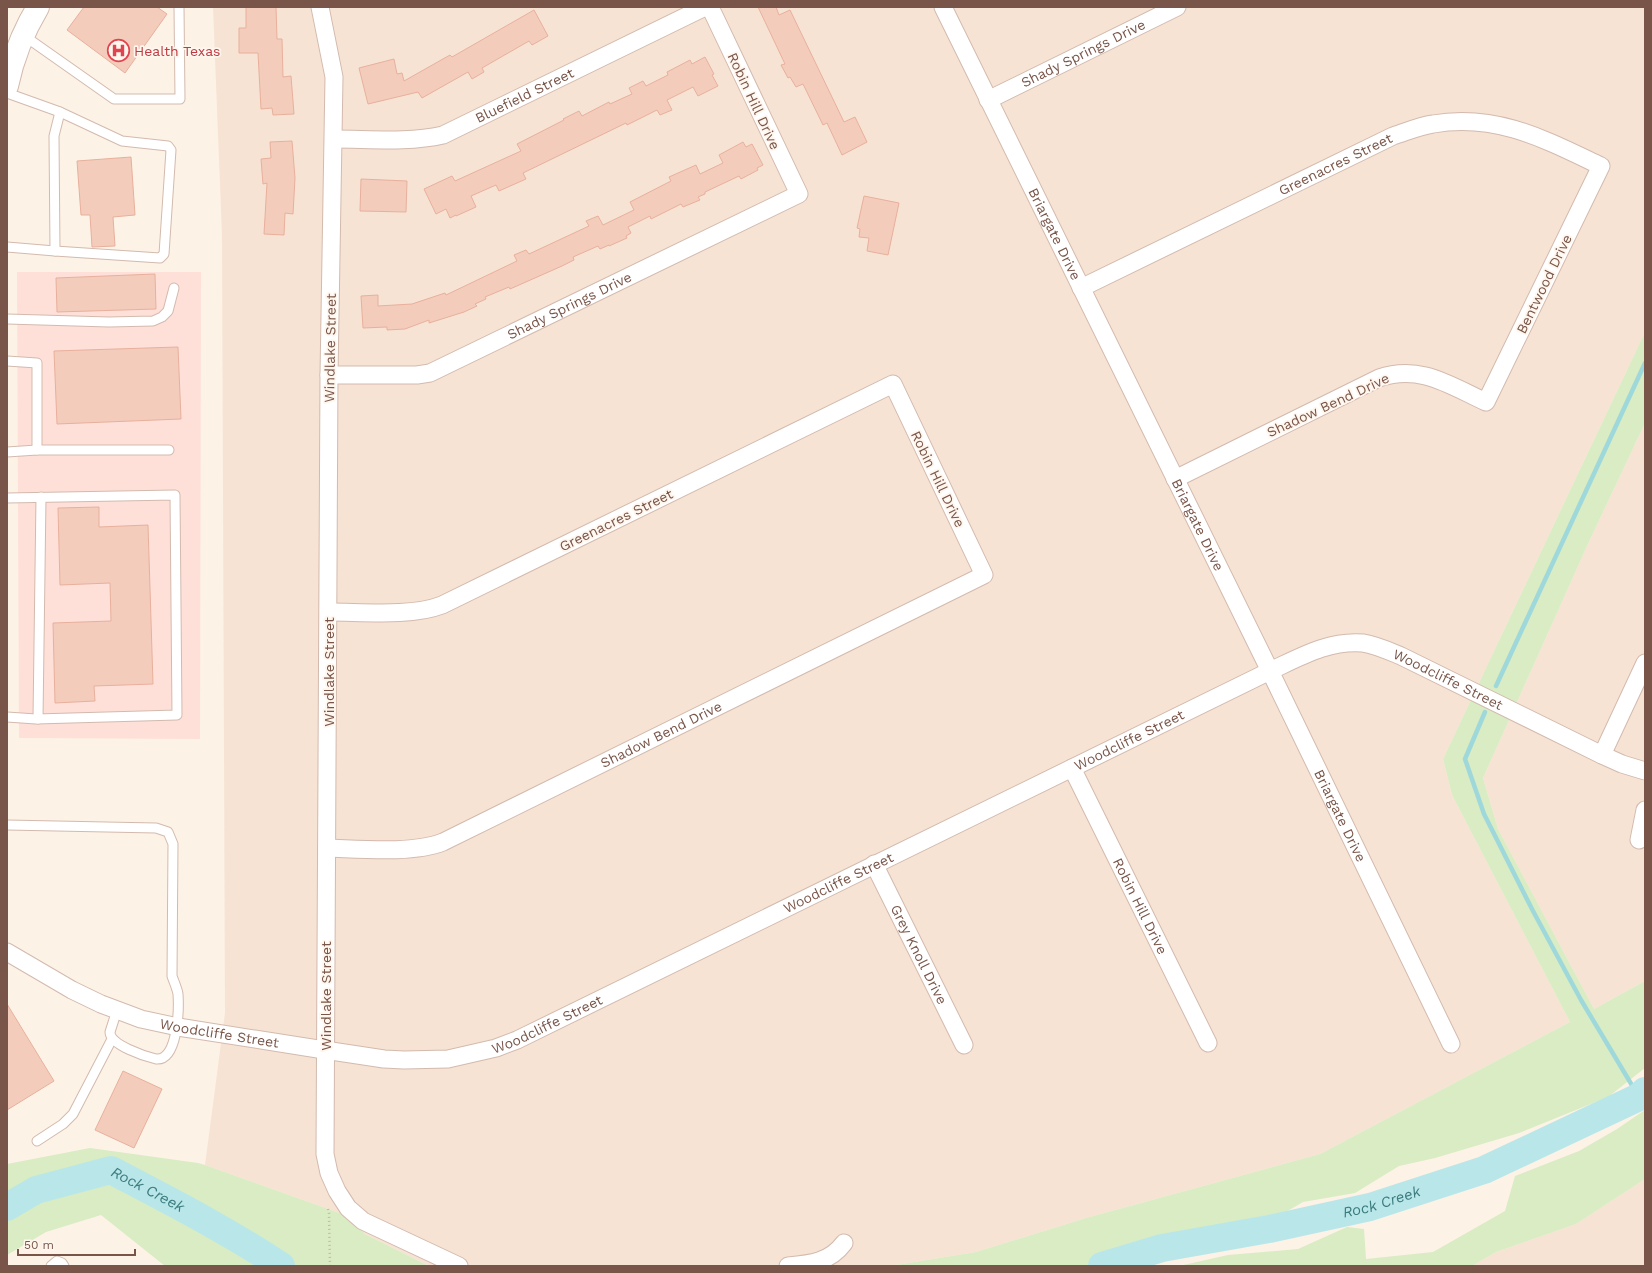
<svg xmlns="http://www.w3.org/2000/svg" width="1652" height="1273" viewBox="0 0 1652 1273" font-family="'Work Sans',sans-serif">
	<rect width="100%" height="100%" fill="#fdf2e6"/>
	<g fill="#f6e3d4">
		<path d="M 213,7 L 1645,7 L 1645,332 L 1443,759 L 1452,795 L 1570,1022 L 1320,1154 L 1086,1218 L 976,1252 L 890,1266 L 429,1266 L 365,1234 L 345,1215 L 205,1165 L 225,1013 L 222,235 Z"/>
		<path d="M 1645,423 L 1645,981 L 1594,1009 L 1498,829 L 1483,778 L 1587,546 Z"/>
		<path d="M 1645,1179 L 1645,1266 L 1472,1266 L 1496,1252 L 1576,1224 Z"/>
	</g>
	<path fill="#fee0d9" d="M 17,272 L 201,272 L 200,739 L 19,738 Z"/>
	<g fill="#d9ecc3">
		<path d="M 1645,332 L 1645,423 L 1587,546 L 1483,778 L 1498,829 L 1594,1009 L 1645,981 L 1645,1068 L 1608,1097 L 1519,1133 L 1435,1158 L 1399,1166 L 1355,1193 L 1303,1202 L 1277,1217 L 1174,1242 L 1130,1266 L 890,1266 L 976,1252 L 1086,1218 L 1320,1154 L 1570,1022 L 1452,795 L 1443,759 Z"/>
		<path d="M 1645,1110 L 1645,1179 L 1576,1224 L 1496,1252 L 1472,1266 L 1179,1266 L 1228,1255 L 1298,1249 L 1347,1227 L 1364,1229 L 1366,1259 L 1433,1252 L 1505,1211 L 1515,1176 L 1579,1151 L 1617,1129 Z"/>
		<path d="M 90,1148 L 198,1163 L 205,1165 L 345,1215 L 365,1234 L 429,1266 L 165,1266 L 101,1215 L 46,1232 L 7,1255 L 7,1164 Z"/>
	</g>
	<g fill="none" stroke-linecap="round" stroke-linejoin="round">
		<g stroke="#9fd8db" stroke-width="4.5">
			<path d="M 1496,686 L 1645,363"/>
			<path d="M 1485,712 L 1465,759 L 1484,814 L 1533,911 L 1581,1000 L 1639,1097"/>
		</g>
		<g stroke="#b9e7e9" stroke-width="28">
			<path id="s1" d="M 7,1207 L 36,1190 L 111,1170 C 168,1200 227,1230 281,1266"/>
			<path id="s2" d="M 1102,1266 L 1162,1248 L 1269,1229 L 1370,1207 L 1484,1170 L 1639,1097 L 1645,1091"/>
		</g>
	</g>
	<g fill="#f4ccbc" stroke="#e8b09c">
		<path d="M 84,7 L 157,7 L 167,14 L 125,73 L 67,30 Z"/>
		<path d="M 246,7 L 276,7 L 277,39 L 282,39 L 283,77 L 291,76 L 294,114 L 273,115 L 272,108 L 261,109 L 258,53 L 239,53 L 239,28 L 246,28 Z"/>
		<path d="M 758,7 L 776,7 L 779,15 L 790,10 L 844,122 L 855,117 L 867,142 L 842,155 L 827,123 L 823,125 L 803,84 L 796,87 L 790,77 L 788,78 L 781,65 L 785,64 Z"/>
		<path d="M 534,10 L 548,36 L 532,45 L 529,41 L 482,68 L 484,72 L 472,79 L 468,72 L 422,98 L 418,92 L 368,104 L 359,68 L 394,59 L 397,74 L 402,73 L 404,81 L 450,55 L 452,57 Z"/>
		<path d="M 705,57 L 714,74 L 712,75 L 718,86 L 698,96 L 693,87 L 667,100 L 672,110 L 660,115 L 657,110 L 627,125 L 626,123 L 523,173 L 526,179 L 499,191 L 496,185 L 471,196 L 476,207 L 456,216 L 456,215 L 450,218 L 446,209 L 436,214 L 424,189 L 452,176 L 455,181 L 521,151 L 517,144 L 564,120 L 563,119 L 579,111 L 582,116 L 609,102 L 610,104 L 632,94 L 629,88 L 643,81 L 646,86 L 668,75 L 667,72 L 690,60 L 692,64 Z"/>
		<path d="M 292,141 L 295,178 L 293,214 L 285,213 L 284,235 L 264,234 L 267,183 L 263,184 L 261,159 L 271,158 L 270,142 Z"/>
		<path d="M 743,142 L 746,147 L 752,144 L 763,165 L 757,168 L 758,170 L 741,179 L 739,176 L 705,192 L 705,194 L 698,197 L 700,200 L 683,207 L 681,204 L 651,219 L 650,216 L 628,227 L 631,233 L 626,236 L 627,238 L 609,246 L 609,245 L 600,249 L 598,246 L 573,257 L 574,260 L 562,266 L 510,289 L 509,287 L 485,297 L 486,299 L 475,304 L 477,306 L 464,312 L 429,323 L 429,320 L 405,329 L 387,330 L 387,327 L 363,328 L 361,296 L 378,295 L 378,306 L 412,304 L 445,293 L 446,295 L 517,261 L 514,255 L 526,250 L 529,254 L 589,226 L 586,221 L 598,216 L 603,225 L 634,210 L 630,202 L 671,181 L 669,177 L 696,165 L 700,174 L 723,163 L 719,155 Z"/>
		<path d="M 131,157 L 135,215 L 113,217 L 115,246 L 92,247 L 90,215 L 81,215 L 77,161 Z"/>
		<path d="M 361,179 L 407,181 L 406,212 L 360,211 Z"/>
		<path d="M 864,196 L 899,203 L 888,255 L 867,251 L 869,238 L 859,237 L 860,229 L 857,228 Z"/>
		<path d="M 155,274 L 156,309 L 57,312 L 56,278 Z"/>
		<path d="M 178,347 L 181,419 L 57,424 L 54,351 Z"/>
		<path d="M 99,507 L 99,527 L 148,525 L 153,684 L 94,686 L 95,701 L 55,703 L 53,623 L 111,621 L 110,583 L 60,585 L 58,508 Z"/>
		<path d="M 7,1004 L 54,1081 L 7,1110 Z"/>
		<path d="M 123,1071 L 162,1089 L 134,1148 L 95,1130 Z"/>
	</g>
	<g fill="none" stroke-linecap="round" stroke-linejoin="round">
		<defs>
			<g id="service">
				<path d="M 23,35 L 114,99 L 180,99 L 179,7"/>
				<path d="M 7,93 L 60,112 L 122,141 L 168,146 L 171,150 L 164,254 L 160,258 L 55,251"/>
				<path d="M 7,247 L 55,251 L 54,136 L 60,112"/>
				<path d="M 7,319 L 109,322 L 153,321 L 162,317 L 168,311 L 174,288"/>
				<path d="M 7,361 L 37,363 L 37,450 L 169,450"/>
				<path d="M 7,452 L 37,450"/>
				<path d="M 7,498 L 175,495 L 177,715 L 36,719 L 7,717"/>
				<path d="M 38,719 L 41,497"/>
				<path d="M 7,825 L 156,828 L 168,832 L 173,844 L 172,976 C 174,982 177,988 178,994 C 179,1009 178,1061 156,1059 C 144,1056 110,1045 110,1032 L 117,1010"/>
				<path d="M 37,1141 L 63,1124 L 73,1114 L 112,1039"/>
				<path d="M 51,1266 L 57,1261 L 62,1263 L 64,1266"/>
			</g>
			<g id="minor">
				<path d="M 320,7 L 334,77 L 329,375 L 325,1154 L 329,1173 L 337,1191 L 348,1208 L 363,1221 L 459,1266"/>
				<path id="s3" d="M 943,7 L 1270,671 L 1451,1044"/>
				<path id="s4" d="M 988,100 L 1177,7"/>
				<path id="s5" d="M 334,139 C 370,139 408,143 443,135 L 705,7"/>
				<path id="s6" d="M 1081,288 L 1393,136 C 1406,132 1419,126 1433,124 C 1497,113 1546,140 1601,166 L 1486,402 C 1449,385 1420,364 1379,378 L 1175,479"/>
				<path id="s7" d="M 329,375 L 417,375 L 430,373 L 799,194 L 710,7"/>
				<path d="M 1602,755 L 1645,663"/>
				<path id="s8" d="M 1072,768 L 1208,1043"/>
				<path d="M 1639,840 L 1645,810"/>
				<path id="s9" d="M 327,848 C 360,849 413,854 443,842 L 984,575 L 893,384 L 442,605 C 411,617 363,612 329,612"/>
				<path id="s10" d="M 874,864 L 964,1045"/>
				<path id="s11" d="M 7,952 L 72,990 L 101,1004 L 141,1019 L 178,1027 L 318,1049 L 384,1059 L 404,1060 L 448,1059 L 496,1048 L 517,1040 L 1270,671 C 1300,657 1329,640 1363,643 C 1376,645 1389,651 1401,656 L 1602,755 L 1622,764 L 1645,771"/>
				<path d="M 788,1266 C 811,1264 830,1262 844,1243"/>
			</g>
			<path id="tertiary" d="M 7,86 C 13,57 23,32 38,7"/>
		</defs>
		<use href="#service" stroke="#d3baae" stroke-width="11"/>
		<use href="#minor" stroke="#d3baae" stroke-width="19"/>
		<use href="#tertiary" stroke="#d3baae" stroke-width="24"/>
		<path stroke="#daaf9f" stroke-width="2.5" stroke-dasharray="1 3" stroke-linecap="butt" d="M 328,1209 L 329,1213 L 330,1266"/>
		<use href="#service" stroke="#fff" stroke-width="9"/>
		<use href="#minor" stroke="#fff" stroke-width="17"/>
		<use href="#tertiary" stroke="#fff" stroke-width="22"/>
	</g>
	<defs>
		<symbol id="hospital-ring" viewBox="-11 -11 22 22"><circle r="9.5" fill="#fff6ee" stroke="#e0444e" stroke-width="1.5"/><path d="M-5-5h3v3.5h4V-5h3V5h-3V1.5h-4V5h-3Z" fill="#e0444e"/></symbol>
	</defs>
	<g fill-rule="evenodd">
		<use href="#hospital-ring" x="106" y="38" width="25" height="25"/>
	</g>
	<g text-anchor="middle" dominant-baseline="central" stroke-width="3.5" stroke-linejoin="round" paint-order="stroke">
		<g font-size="14" fill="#be3a42" stroke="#fff6ee" text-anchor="start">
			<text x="134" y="51">Health Texas</text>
		</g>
		<g font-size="14" fill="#795549" stroke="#fff6ee">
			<text stroke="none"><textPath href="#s4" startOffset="106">Shady Springs Drive</textPath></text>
			<text stroke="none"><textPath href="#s5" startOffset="200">Bluefield Street</textPath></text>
			<text transform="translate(754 101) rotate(65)">Robin Hill Drive</text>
			<text stroke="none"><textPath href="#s6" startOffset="283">Greenacres Street</textPath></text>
			<text stroke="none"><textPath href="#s3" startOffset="253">Briargate Drive</textPath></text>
			<text transform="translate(1544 284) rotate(-64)">Bentwood Drive</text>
			<text stroke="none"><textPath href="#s7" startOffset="256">Shady Springs Drive</textPath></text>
			<text transform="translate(330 348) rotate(-89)">Windlake Street</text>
			<text transform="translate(1328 405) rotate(-25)">Shadow Bend Drive</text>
			<text transform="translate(938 479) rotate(64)">Robin Hill Drive</text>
			<text transform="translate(616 520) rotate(-26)">Greenacres Street</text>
			<text stroke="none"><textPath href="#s3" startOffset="577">Briargate Drive</textPath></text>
			<text transform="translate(329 672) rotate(-90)">Windlake Street</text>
			<text stroke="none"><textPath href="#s11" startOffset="1562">Woodcliffe Street</textPath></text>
			<text stroke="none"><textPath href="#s9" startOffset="360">Shadow Bend Drive</textPath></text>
			<text stroke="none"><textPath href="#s11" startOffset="1214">Woodcliffe Street</textPath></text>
			<text stroke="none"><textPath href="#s3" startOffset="901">Briargate Drive</textPath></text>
			<text stroke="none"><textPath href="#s11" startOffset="890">Woodcliffe Street</textPath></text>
			<text stroke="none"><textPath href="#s8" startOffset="154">Robin Hill Drive</textPath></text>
			<text stroke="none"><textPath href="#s10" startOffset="101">Grey Knoll Drive</textPath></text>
			<text transform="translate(326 996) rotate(-90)">Windlake Street</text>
			<text stroke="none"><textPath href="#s11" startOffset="566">Woodcliffe Street</textPath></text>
			<text stroke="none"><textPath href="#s11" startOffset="230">Woodcliffe Street</textPath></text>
		</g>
		<g font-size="15" font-style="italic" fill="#3b7b7e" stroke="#fff6ee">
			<text stroke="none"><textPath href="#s1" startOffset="153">Rock Creek</textPath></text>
			<text stroke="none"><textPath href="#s2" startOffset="287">Rock Creek</textPath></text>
		</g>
	</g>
	<rect width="1652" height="1273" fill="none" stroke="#795549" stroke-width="16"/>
	<path d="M18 1249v6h117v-6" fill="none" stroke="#795549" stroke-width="2"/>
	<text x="24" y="1249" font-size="12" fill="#795549" stroke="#fff6ee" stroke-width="3" paint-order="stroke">50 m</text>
</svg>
